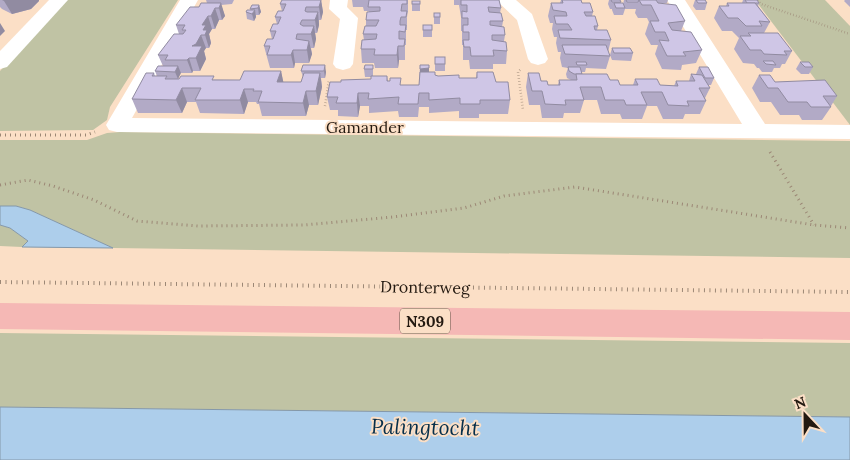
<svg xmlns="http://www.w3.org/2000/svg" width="850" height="460" viewBox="0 0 850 460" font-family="Lora,serif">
	<rect width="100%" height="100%" fill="#fbdfc6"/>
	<g fill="#c0c3a4">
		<path d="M 64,0 L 178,0 L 110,107 L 107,120 L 93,130 L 0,131 L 0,71 Z"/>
		<path d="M 755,0 L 825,0 L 850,26 L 850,125 Z"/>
		<path d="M 120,132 L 850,141 L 850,258 L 113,248 L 30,210 L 16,206 L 0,206 L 0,140 L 87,140 L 107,133 Z"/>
		<path d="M 0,225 L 10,228 L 28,241 L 22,247 L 0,246 Z"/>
		<path d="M 0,333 L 850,343 L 850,417 L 0,407 Z"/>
	</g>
	<g fill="#adceeb" stroke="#8498a9">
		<path d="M 0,206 L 16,206 L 30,210 L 113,248 L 22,247 L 28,241 L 10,228 L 0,225 Z"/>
		<path d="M 0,407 L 850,417 L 850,460 L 0,460 Z"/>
	</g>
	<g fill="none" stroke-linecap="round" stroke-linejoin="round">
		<g stroke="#9b8775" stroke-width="2.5" stroke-dasharray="0.5 2.5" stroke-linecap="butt">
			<path d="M 758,0 L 761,4 L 850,34"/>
			<path d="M 520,70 L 518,72 L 523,110"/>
			<path d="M 325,106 L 329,80"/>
		</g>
		<g stroke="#9b8775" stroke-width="3" stroke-dasharray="1 4" stroke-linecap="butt">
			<path d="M 0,135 L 86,135 L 95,132"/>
			<path d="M 770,152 L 814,225"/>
			<path d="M 0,185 L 28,180 L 53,186 L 94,200 L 137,221 L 198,226 L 304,225 L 393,217 L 464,208 L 504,196 L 575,187 L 814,225 L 850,228"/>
		</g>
		<path stroke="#9b8775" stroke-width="4" stroke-dasharray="1 4.5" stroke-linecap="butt" d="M 0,282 L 850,292"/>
		<g fill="#fff" fill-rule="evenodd">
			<path d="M 49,0 L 68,0 L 7,67 L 0,69 L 0,51 Z"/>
			<path d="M 180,0 L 198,0 L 132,118 L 742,124 L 667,0 L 685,0 L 765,124 L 850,125 L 850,139 L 117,132 L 109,130 L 106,125 Z"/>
			<path d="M 330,0 L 348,0 L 347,7 L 358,18 L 353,64 L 350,68 L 343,70 L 336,68 L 333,64 L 340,19 L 329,9 Z"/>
			<path d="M 496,0 L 516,0 L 532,14 L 548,59 L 545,63 L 538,65 L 531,63 L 528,59 L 517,20 Z"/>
		</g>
		<path fill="#f5b8b5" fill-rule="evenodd" d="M 0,303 L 850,312 L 850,340 L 0,329 Z"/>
	</g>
	<g fill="#b2aac6">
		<path d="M 0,0 L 39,0 L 39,1 L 31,9 L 12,14 L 2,9 L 0,7 Z"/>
		<path d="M 206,0 L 234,0 L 232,4 L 221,5 L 225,16 L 222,20 L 219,20 L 215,29 L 212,29 L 209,34 L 211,43 L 209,48 L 206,48 L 204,51 L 206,59 L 200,71 L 193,71 L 192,73 L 180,73 L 178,79 L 168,79 L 169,79 L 240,80 L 281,71 L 283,82 L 301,82 L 303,77 L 301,71 L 303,65 L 326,72 L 325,78 L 321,78 L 322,87 L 318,105 L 309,105 L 306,116 L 262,116 L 259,104 L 257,104 L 256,102 L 248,102 L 244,114 L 200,113 L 196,102 L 187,102 L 182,113 L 138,113 L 132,99 L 154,73 L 155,76 L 157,76 L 155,71 L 163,66 L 158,55 L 179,34 L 176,25 L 199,7 L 207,3 Z"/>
		<path d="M 321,0 L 323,12 L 321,20 L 319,20 L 319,25 L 317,33 L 315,33 L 316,39 L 314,48 L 311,48 L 312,54 L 309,63 L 295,63 L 294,68 L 270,68 L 264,46 L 272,39 L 270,31 L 277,24 L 275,17 L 282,11 L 280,4 Z"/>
		<path d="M 352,0 L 408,0 L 408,11 L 407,17 L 407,30 L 406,30 L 406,45 L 405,45 L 405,60 L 399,60 L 398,68 L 375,68 L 374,63 L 362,63 L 361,49 L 364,40 L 363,34 L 366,26 L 366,20 L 369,11 L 364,11 L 363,7 L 353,7 Z"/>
		<path d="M 454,0 L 499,0 L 501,8 L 500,13 L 503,21 L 502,27 L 505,35 L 504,41 L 507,51 L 506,64 L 493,64 L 493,69 L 470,69 L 469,60 L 463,60 L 463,45 L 462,45 L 462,31 L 461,31 L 461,17 L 459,5 L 454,5 Z"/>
		<path d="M 561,0 L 581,0 L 582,3 L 593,12 L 592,16 L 598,26 L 597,30 L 611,40 L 608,52 L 610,56 L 606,69 L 586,68 L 585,72 L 581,72 L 582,74 L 610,80 L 620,85 L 633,85 L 635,79 L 660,85 L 674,86 L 676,81 L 689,81 L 691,74 L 696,75 L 696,74 L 699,67 L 714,78 L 711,85 L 708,85 L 710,88 L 705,98 L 706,101 L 700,114 L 685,114 L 683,119 L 663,119 L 657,106 L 647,106 L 642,119 L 622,119 L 620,114 L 601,114 L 597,100 L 584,100 L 580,113 L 564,113 L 563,118 L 542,118 L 540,105 L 529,105 L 526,87 L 528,73 L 548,85 L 558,85 L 559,80 L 571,80 L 567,78 L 566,74 L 568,68 L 562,67 L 560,58 L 561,52 L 558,52 L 556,43 L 557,37 L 554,37 L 552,29 L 553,23 L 550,23 L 548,16 L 551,3 L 560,3 Z"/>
		<path d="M 609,0 L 620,0 L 621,3 L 623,4 L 624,0 L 668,0 L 667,3 L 658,3 L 657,2 L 658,3 L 685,21 L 681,31 L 702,50 L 696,63 L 682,65 L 681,70 L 662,69 L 655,54 L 658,45 L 651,45 L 645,34 L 649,22 L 647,18 L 638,18 L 635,13 L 636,9 L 625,9 L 623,15 L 614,15 L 612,10 L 612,9 L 610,9 L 608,4 Z"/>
		<path d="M 695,0 L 705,0 L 707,3 L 705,10 L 696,10 L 693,6 Z"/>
		<path d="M 743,0 L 757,0 L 759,3 L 758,6 L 770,22 L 764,33 L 792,51 L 785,64 L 782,64 L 780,68 L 774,68 L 772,72 L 762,72 L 759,68 L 757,68 L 754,64 L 743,63 L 734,49 L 739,38 L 732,31 L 722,31 L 714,18 L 719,6 L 726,6 L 727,3 L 742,3 Z"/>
		<path d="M 845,0 L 850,0 L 850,7 L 844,1 Z"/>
		<rect x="412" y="1" width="8" height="10"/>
		<path d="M 259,5 L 261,12 L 259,15 L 256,15 L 256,17 L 254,21 L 247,19 L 246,12 L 251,10 L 250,9 Z"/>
		<rect x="434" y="13" width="6" height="11"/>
		<rect x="423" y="25" width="9" height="12"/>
		<path d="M 612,48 L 633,53 L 631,61 L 612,60 L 610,55 Z"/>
		<rect x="435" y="57" width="10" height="14"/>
		<path d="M 800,62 L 813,67 L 809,74 L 801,74 L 796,69 Z"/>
		<path d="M 373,65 L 373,76 L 387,76 L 388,81 L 401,85 L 419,85 L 420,65 L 429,65 L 429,72 L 438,76 L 459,78 L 476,78 L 477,72 L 496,82 L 510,100 L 508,114 L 479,114 L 479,118 L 459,118 L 459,111 L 429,113 L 429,107 L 419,107 L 418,117 L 399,117 L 398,111 L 369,113 L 369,106 L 360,106 L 358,117 L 338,116 L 338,110 L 330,110 L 327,97 L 371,79 L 371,77 L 365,77 L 364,69 Z"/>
		<path d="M 759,75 L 775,82 L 837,96 L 831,106 L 831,107 L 822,120 L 802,120 L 799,115 L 780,115 L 771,102 L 760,102 L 752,88 Z"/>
	</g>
	<g fill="#918ba1">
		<path d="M 2,0 L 39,0 L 39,1 L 31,9 L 12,14 L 4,1 Z"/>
		<path d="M 321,0 L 323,12 L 321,20 L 319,7 Z"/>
		<path d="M 221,3 L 225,16 L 222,20 L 219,8 Z"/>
		<path d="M 259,5 L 261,12 L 259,15 L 258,8 Z"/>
		<path d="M 215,8 L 219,20 L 215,29 L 211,16 Z"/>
		<path d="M 255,10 L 256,17 L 254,21 L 252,14 Z"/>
		<path d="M 318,12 L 319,25 L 317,33 L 315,20 Z"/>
		<path d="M 208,16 L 212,29 L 209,34 L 211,43 L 209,48 L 202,25 Z"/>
		<path d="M 0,23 L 5,31 L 0,36 Z"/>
		<path d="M 314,26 L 316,39 L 314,48 L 311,34 Z"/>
		<path d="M 201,35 L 206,48 L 204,51 L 206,59 L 200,71 L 192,46 Z"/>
		<path d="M 309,41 L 312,54 L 309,63 L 307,50 Z"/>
		<path d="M 398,46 L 399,60 L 398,68 L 397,55 Z"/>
		<path d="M 293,50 L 295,63 L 294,68 L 291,55 Z"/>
		<path d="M 189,58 L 193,71 L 192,73 L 187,60 Z"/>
		<path d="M 325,65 L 326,72 L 325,78 L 324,71 Z"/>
		<path d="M 178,66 L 181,73 L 178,79 L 175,72 Z"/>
		<path d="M 429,68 L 429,75 L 420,77 L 420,69 Z"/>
		<path d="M 281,71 L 284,85 L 277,82 Z"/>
		<path d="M 320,73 L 322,87 L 318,105 L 316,91 Z"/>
		<path d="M 182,88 L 187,102 L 182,113 L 176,100 Z"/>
		<path d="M 244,89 L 248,102 L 244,114 L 240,100 Z"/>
		<path d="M 306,91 L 309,105 L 306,116 L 303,103 Z"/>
		<path d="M 358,93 L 360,106 L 358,117 L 357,103 Z"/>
	</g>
	<g fill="#cfc6e6" stroke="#918ba1">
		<path d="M 282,0 L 321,0 L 319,7 L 306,7 L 305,11 L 307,12 L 318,12 L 315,20 L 302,20 L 300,24 L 303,26 L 314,26 L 311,34 L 297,34 L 296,39 L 309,41 L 307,50 L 293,50 L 291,55 L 267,55 L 270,46 L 264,46 L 267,39 L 273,39 L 276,31 L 270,31 L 273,24 L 278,24 L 281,17 L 275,17 L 278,11 L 283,11 L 286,4 L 280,4 Z"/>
		<path d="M 369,0 L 407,0 L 407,4 L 402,4 L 401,11 L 407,11 L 406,17 L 401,17 L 400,21 L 400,25 L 406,25 L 405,32 L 399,31 L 399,39 L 405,39 L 404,46 L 398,46 L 397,55 L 374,55 L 375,49 L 361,49 L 362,40 L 376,39 L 377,34 L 363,34 L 365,26 L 376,26 L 379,20 L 366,20 L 367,12 L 380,11 L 380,7 L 368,7 Z"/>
		<path d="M 461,0 L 499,0 L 501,8 L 488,7 L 489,12 L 501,13 L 503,21 L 490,21 L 490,25 L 504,27 L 505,35 L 492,35 L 492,40 L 506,42 L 507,51 L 493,50 L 494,56 L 471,56 L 470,47 L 464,47 L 463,40 L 469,40 L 469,32 L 463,32 L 463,25 L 468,25 L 468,18 L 462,18 L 462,11 L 467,12 L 467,5 L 461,5 Z"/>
		<path d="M 562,0 L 581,0 L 582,3 L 590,3 L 593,12 L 584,12 L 586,16 L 595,16 L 598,26 L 594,26 L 595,30 L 607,30 L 611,40 L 560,38 L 558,30 L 572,30 L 568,24 L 556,24 L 554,16 L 567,16 L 566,12 L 553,10 L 551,3 L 563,3 Z"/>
		<path d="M 611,0 L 620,0 L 621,2 L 612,2 Z"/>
		<path d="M 626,0 L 639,0 L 638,2 L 627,2 Z"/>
		<path d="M 639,0 L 656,0 L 658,3 L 676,5 L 685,21 L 668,23 L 672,30 L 691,32 L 702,50 L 683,52 L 686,56 L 667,56 L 659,40 L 669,41 L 665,32 L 655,32 L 650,21 L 659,21 L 651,5 L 642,5 Z"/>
		<path d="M 696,0 L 705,0 L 707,3 L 698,3 Z"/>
		<path d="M 745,0 L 757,0 L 759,3 L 747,3 Z"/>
		<rect x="412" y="1" width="8" height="3"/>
		<path d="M 201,3 L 221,3 L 219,8 L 215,8 L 211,16 L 208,16 L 202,25 L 206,25 L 203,30 L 207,30 L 205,35 L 201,35 L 196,44 L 192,46 L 202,46 L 196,58 L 189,58 L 187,60 L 165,60 L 168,55 L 158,55 L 174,34 L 183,34 L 186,30 L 182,30 L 185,25 L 176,25 L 190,7 L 199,7 Z"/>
		<path d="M 614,3 L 623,3 L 625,8 L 616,8 Z"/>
		<path d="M 727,3 L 755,3 L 770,22 L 759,21 L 762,26 L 746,26 L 738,18 L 728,18 L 719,6 L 729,6 Z"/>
		<path d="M 252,5 L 259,5 L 258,8 L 250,9 Z"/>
		<path d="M 247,10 L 255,10 L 252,14 L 246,12 Z"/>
		<rect x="434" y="13" width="6" height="4"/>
		<rect x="423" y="25" width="9" height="5"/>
		<path d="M 748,33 L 778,33 L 792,51 L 784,51 L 787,55 L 764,54 L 761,50 L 750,50 L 740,36 L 751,36 Z"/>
		<path d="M 562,45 L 606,45 L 610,56 L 565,54 Z"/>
		<path d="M 612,48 L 630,48 L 633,53 L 614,53 Z"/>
		<rect x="435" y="57" width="10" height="7"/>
		<path d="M 763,61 L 773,61 L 776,65 L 766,64 Z"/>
		<path d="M 576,62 L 586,62 L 587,65 L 577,65 Z"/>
		<path d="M 800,62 L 809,62 L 813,67 L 805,67 Z"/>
		<path d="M 303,65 L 325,65 L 324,71 L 301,71 Z"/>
		<path d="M 365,65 L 373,65 L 373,69 L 364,69 Z"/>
		<path d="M 420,65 L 429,65 L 429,68 L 420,69 Z"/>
		<path d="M 158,66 L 178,66 L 175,72 L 155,71 Z"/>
		<path d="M 568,67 L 580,67 L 582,74 L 574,74 L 569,71 Z"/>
		<path d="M 699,67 L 708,67 L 714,78 L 705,78 Z"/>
		<path d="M 244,71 L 281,71 L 277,82 L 301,82 L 304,73 L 320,73 L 316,91 L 306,91 L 303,103 L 258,102 L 262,91 L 253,91 L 254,89 L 244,89 L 240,100 L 195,100 L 201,88 L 182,88 L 176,100 L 132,99 L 146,73 L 154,73 L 152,76 L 167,76 L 165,79 L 179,79 L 181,76 L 214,76 L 212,80 L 240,80 Z"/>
		<path d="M 420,72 L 435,72 L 435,75 L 438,76 L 459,75 L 459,78 L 477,78 L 477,72 L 493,72 L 496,82 L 508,82 L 510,100 L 480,100 L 480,104 L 460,104 L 460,98 L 429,100 L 429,93 L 419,93 L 418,104 L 398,104 L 399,97 L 368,99 L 369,93 L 358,93 L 357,103 L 336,103 L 338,97 L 327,97 L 330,82 L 341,82 L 341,80 L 371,79 L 371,76 L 387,76 L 387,81 L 390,81 L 390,78 L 401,78 L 400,85 L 419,85 Z"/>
		<path d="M 528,73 L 539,73 L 541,81 L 547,81 L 548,85 L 560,85 L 559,80 L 577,80 L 576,74 L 607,74 L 610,80 L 618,80 L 620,85 L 638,85 L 635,79 L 657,79 L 660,85 L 678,86 L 676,81 L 695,81 L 691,74 L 702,75 L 710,88 L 699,88 L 706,101 L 687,101 L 689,106 L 668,105 L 662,92 L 641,92 L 647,105 L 626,105 L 624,100 L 605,100 L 601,87 L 580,87 L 584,100 L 565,100 L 566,105 L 545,104 L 542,91 L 532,91 Z"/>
		<path d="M 759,75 L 770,75 L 775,82 L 825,80 L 837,96 L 823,96 L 831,107 L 811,107 L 807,102 L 788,102 L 778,88 L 768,88 Z"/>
	</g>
	<g text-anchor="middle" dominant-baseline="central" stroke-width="4" stroke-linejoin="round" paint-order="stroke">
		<rect fill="#fbdfc6" stroke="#645447" stroke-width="1" x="400" y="308.5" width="50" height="25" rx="4"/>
		<g font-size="15" font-weight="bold" fill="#231910">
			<text x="425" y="321">N309</text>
		</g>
		<g font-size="16" fill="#231910" stroke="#fbdfc6">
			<text x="365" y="127">Gamander</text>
			<text transform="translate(425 287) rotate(1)">Dronterweg</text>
		</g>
		<g font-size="21" font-style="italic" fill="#052e4a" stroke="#fbdfc6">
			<text transform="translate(425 427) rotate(1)">Palingtocht</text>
		</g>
	</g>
	<g transform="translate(805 415) rotate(338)" stroke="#fbdfc6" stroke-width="4" paint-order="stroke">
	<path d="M0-4L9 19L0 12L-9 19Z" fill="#231910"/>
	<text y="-8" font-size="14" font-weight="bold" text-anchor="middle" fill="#231910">N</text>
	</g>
</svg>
